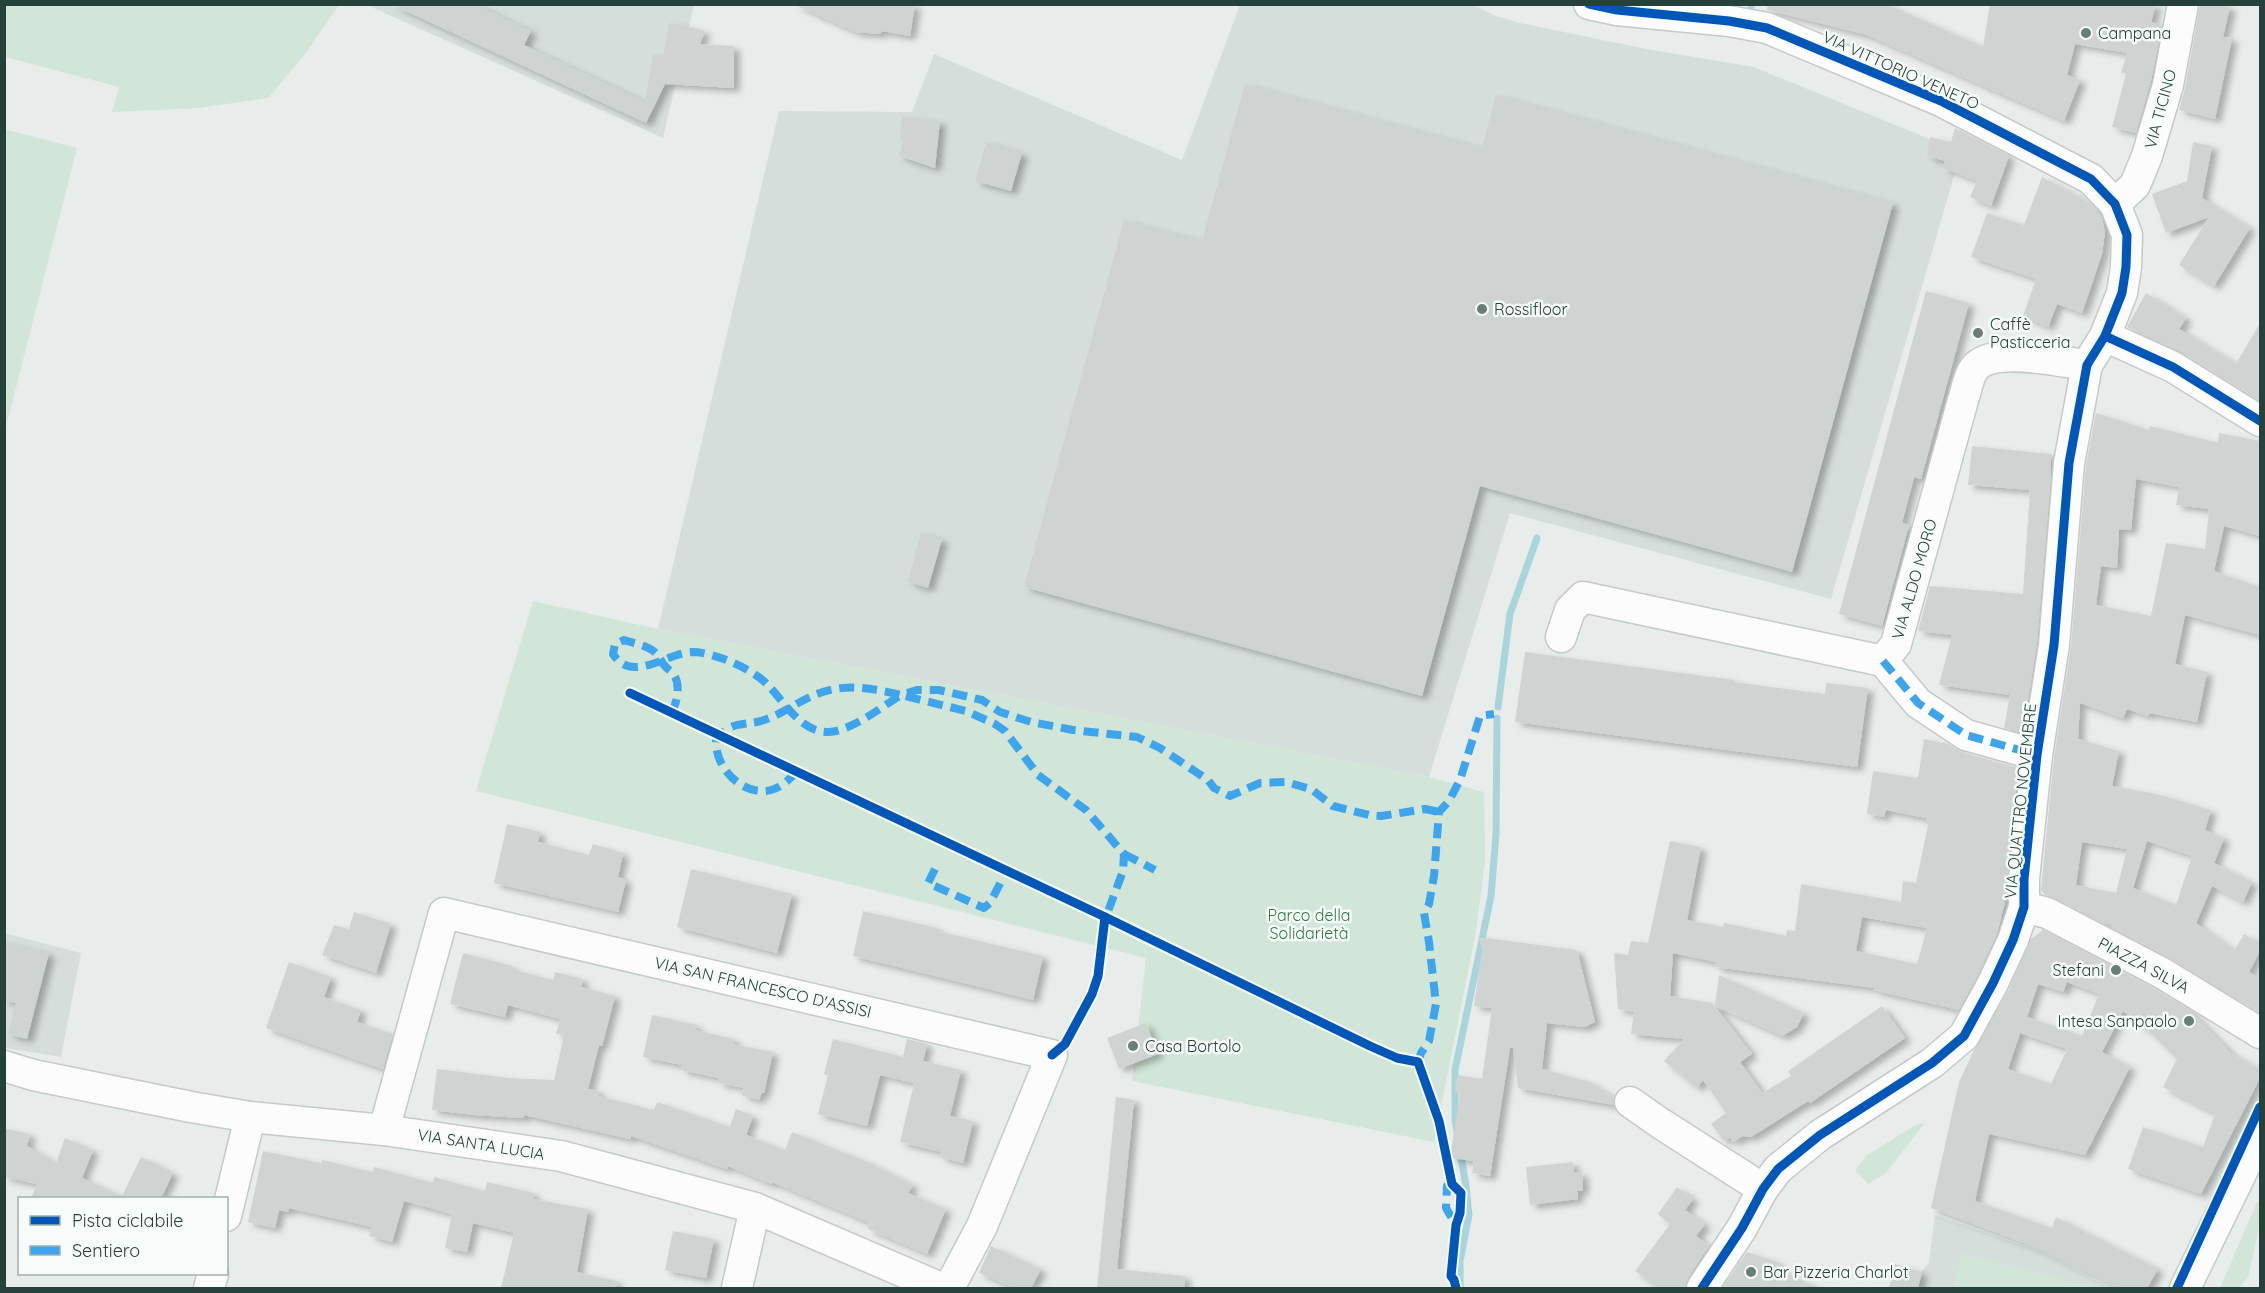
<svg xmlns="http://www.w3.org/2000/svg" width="2265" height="1293" viewBox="0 0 2265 1293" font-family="Quicksand,sans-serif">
	<defs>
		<filter id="shadow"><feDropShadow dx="6" dy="4" stdDeviation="3" flood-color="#0004"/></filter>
	</defs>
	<rect width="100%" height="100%" fill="#e8edeb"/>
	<g fill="#d6dedb">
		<path d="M 367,5 L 694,5 L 663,138 Z"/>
		<path d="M 1240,5 L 1473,5 L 1496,16 L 1520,23 L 1652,50 L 1754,67 L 1961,152 L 1831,599 L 1510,513 L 1429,777 L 658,629 L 779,111 L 912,112 L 934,54 L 1182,160 Z"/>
		<path d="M 4,933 L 81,953 L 61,1057 L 5,1048 Z"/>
		<path d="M 1935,1215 L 2043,1253 L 2110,1288 L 1907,1288 L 1929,1263 Z"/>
	</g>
	<g fill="#d1e6d8">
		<path d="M 4,5 L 5,4 L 339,5 L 303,57 L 268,98 L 200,108 L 112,112 L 119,87 L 5,57 Z"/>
		<path d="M 4,129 L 77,148 L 6,427 L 4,426 Z"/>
		<path d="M 533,601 L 658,629 L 1429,777 L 1484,792 L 1485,862 L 1475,937 L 1434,1142 L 1132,1081 L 1146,958 L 476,791 Z"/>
		<path d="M 1919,1123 L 1924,1124 L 1885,1174 L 1868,1184 L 1855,1170 L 1867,1155 Z"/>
		<path d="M 2257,1202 L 2260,1203 L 2260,1224 L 2248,1278 L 2238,1288 L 2220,1288 Z"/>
		<path d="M 1961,1254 L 2093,1287 L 2093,1288 L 1953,1288 Z"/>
	</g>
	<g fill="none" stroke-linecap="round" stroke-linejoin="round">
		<g stroke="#a9d4db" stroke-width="7">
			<path d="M 1751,4 L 1751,7"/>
			<path d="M 1498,707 L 1510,614 L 1537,538"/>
			<path d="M 1457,1132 L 1455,1120 L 1455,1070 L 1491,896 L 1496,834 L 1497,718"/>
			<path d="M 1460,1288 L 1460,1261 L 1469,1215 L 1466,1185 L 1460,1152"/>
		</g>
	</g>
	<g fill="#cfd4d2" fill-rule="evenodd" filter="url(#shadow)">
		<path d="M 391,4 L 475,4 L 531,31 L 524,45 L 645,102 L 653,54 L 663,56 L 669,23 L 683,25 L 705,31 L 700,44 L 734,46 L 734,88 L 665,84 L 646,123 Z"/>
		<path d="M 793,4 L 915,4 L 910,36 L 882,31 L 880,34 L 856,32 Z"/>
		<path d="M 1768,4 L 1886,4 L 1983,47 L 1990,4 L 2156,4 L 2151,22 L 2162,25 L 2151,81 L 2136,133 L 2112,127 L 2126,74 L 2121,73 L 2127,53 L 2075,44 L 2067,75 L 2080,80 L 2064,121 L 1867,35 L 1767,10 Z"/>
		<path d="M 2200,4 L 2220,4 L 2230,7 L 2223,37 L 2232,38 L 2215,119 L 2179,110 L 2185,88 Z"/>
		<path d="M 1245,84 L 1482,148 L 1496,95 L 1893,203 L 1792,572 L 1480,486 L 1422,696 L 1024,587 L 1124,220 L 1202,241 Z"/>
		<path d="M 902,117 L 940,121 L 935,168 L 899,156 L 904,139 L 900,139 Z"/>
		<path d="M 1955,128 L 2009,156 L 1991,206 L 1970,197 L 1977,181 L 1943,168 L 1945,161 L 1927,156 L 1930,137 L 1951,142 Z"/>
		<path d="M 986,142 L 1022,153 L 1011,191 L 975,181 Z"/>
		<path d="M 2193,142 L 2212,146 L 2202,198 L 2250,228 L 2214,286 L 2179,265 L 2209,217 L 2166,233 L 2152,194 L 2187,181 Z"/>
		<path d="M 2042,177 L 2085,200 L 2095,208 L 2102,218 L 2105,232 L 2102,254 L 2082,313 L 2057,304 L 2048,327 L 2023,316 L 2036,279 L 1971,257 L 1987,213 L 2024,225 Z"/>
		<path d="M 1926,291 L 1969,303 L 1921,479 L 1914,477 L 1902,523 L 1909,525 L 1882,626 L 1839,614 Z"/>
		<path d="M 2146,293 L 2186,318 L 2179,329 L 2236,364 L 2260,323 L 2260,401 L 2182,352 L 2127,327 Z"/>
		<path d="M 2096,413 L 2149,430 L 2150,426 L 2218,443 L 2219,433 L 2260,441 L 2260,536 L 2224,526 L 2214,571 L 2260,587 L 2260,635 L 2185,615 L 2175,664 L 2207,672 L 2197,722 L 2149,713 L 2148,716 L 2127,709 L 2123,718 L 2080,703 L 2078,739 L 2119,751 L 2112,786 L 2157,794 L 2211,810 L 2205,830 L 2224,838 L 2214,863 L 2252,882 L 2243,902 L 2212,886 L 2196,923 L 2234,951 L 2244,934 L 2260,943 L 2260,951 L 2249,972 L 2260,978 L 2260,1010 L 2104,921 L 2107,925 L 2055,898 L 2044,894 L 2041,890 L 2054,757 L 2071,646 L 2086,465 ZM 2136,479 L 2179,487 L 2176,505 L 2209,509 L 2205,549 L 2166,543 L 2151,616 L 2096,605 L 2101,566 L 2117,568 L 2119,529 L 2131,530 ZM 2147,841 L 2192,856 L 2176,905 L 2133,888 ZM 2082,842 L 2127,849 L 2116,893 L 2076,885 Z"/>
		<path d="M 1972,446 L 2051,454 L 2051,477 L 2037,643 L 2023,733 L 2004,728 L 2010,695 L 1939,685 L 1952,635 L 1918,631 L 1930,586 L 2023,594 L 2030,490 L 1968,485 Z"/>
		<path d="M 921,533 L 942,539 L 928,588 L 908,582 Z"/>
		<path d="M 1525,652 L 1734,680 L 1733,682 L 1825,694 L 1826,683 L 1868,688 L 1857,767 L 1515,722 Z"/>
		<path d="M 1924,739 L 1948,744 L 1961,752 L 2018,768 L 2007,894 L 1997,934 L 1978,975 L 1959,1010 L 1873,990 L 1875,988 L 1715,967 L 1716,962 L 1673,953 L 1670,996 L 1712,1003 L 1752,1054 L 1740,1062 L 1762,1093 L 1791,1076 L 1788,1071 L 1882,1006 L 1905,1038 L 1810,1103 L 1808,1101 L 1751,1137 L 1743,1136 L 1733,1142 L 1730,1137 L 1724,1141 L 1711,1124 L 1726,1113 L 1703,1080 L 1697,1088 L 1664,1061 L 1684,1039 L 1631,1034 L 1634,1012 L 1618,1009 L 1614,953 L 1628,955 L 1631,941 L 1648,943 L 1670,841 L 1701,847 L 1687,920 L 1723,927 L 1724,923 L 1786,936 L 1787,930 L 1795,931 L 1801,884 L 1901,902 L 1903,881 L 1916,883 L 1928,825 L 1926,824 L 1926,818 L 1886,810 L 1884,817 L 1867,814 L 1873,771 L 1918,778 ZM 1862,917 L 1927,928 L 1917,964 L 1856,951 Z"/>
		<path d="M 507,824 L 540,832 L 538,842 L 589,855 L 593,844 L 623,853 L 618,877 L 626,880 L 618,912 L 494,883 Z"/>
		<path d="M 691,869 L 792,894 L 777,953 L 677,927 Z"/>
		<path d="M 863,911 L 937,928 L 937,931 L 1043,956 L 1033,1000 L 853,956 Z"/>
		<path d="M 354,912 L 391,924 L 376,973 L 322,955 L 334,925 L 349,929 Z"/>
		<path d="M 2043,930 L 2153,988 L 2189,1010 L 2231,1053 L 2260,1070 L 2260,1078 L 2201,1194 L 2128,1169 L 2143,1127 L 2203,1147 L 2215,1114 L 2163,1087 L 2177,1059 L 2150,1032 L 2123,1011 L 2102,1052 L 2130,1067 L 2085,1155 L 1989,1134 L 1975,1201 L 2052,1228 L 2056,1217 L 2158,1269 L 2147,1288 L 2118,1288 L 2040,1249 L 1931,1208 L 1959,1082 L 1974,1050 L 2008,991 L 2031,939 ZM 2067,982 L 2099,994 L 2082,1036 L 2027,1017 L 2038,984 L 2063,992 ZM 2020,1033 L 2067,1049 L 2051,1084 L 2008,1069 Z"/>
		<path d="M 1478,937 L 1577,950 L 1595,1022 L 1584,1027 L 1547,1023 L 1542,1069 L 1590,1082 L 1614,1098 L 1614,1105 L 1518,1088 L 1513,1048 L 1510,1048 L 1490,1176 L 1472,1173 L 1474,1161 L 1450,1158 L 1460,1093 L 1455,1092 L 1457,1075 L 1482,1079 L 1492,1008 L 1474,1006 L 1482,949 Z"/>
		<path d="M 4,942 L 49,953 L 27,1039 L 8,1034 L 16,1003 L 4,1000 Z"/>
		<path d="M 463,953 L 512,966 L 511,969 L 553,980 L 555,972 L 583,979 L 581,987 L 615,996 L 602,1046 L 599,1045 L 588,1089 L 599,1091 L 598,1096 L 654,1110 L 657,1102 L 730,1127 L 736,1109 L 753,1116 L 746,1135 L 785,1150 L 792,1132 L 870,1163 L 913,1185 L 908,1193 L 946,1209 L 927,1254 L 868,1229 L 870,1223 L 772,1182 L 771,1184 L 728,1166 L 727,1169 L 631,1136 L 630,1139 L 524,1115 L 524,1118 L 474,1115 L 432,1110 L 437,1069 L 508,1078 L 554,1080 L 564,1035 L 556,1034 L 560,1019 L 508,1005 L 505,1017 L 450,1004 Z"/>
		<path d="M 289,962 L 331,977 L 324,997 L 361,1010 L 357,1022 L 393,1034 L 383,1069 L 266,1028 Z"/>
		<path d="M 1719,975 L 1804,1013 L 1797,1027 L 1782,1036 L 1715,1006 Z"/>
		<path d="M 652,1015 L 697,1025 L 695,1030 L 734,1039 L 733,1044 L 773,1052 L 764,1093 L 762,1092 L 759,1100 L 741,1095 L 744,1088 L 718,1083 L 719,1078 L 681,1070 L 682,1065 L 643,1057 Z"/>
		<path d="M 1146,1023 L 1158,1054 L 1119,1069 L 1107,1038 Z"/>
		<path d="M 833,1039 L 903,1057 L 907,1039 L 927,1044 L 923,1061 L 961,1070 L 950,1116 L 973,1121 L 963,1163 L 940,1157 L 941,1152 L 900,1142 L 914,1083 L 880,1075 L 867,1126 L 818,1114 L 828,1075 L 824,1074 Z"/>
		<path d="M 1116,1097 L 1134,1100 L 1117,1269 L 1185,1276 L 1184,1288 L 1097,1288 Z"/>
		<path d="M 4,1128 L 30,1134 L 27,1146 L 56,1163 L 65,1138 L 93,1150 L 82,1178 L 122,1196 L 141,1157 L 173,1173 L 161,1198 L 31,1198 L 37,1184 L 4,1177 Z"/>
		<path d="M 263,1151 L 321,1163 L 322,1160 L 373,1172 L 374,1167 L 433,1183 L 434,1177 L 485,1191 L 487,1182 L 534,1193 L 533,1199 L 588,1209 L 577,1272 L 617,1281 L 616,1288 L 501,1288 L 514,1233 L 473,1223 L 467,1252 L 445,1248 L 452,1214 L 404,1201 L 392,1242 L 369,1236 L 372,1227 L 289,1208 L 288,1212 L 279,1210 L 275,1228 L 248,1222 Z"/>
		<path d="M 1573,1162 L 1574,1173 L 1582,1172 L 1583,1190 L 1577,1191 L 1578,1199 L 1530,1205 L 1526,1167 Z"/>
		<path d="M 1677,1187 L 1693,1199 L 1685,1210 L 1705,1224 L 1696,1236 L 1709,1246 L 1688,1278 L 1685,1288 L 1659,1288 L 1635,1271 L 1670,1224 L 1658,1214 Z"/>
		<path d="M 673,1231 L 714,1239 L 706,1278 L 665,1270 Z"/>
		<path d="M 991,1246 L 1041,1269 L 1031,1288 L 1015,1288 L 979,1273 Z"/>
		<path d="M 1747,1252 L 1780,1263 L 1778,1269 L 1818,1288 L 1722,1288 Z"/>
		<path d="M 1895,1264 L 1922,1272 L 1918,1288 L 1889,1288 Z"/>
	</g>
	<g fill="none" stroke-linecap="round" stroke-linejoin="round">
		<defs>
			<g id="minor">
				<path d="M 1589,4 L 1617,10 L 1729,21 L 1767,28 L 1941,101 L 2091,179 L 2115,204 L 2127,235 L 2126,267 L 2122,293 L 2105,336 L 2087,365 L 2069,463 L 2054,645 L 2037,755 L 2024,879 L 2024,907 L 2013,940 L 1993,983 L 1964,1036 L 1932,1063 L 1820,1135 L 1778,1169 L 1763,1189 L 1742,1228 L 1702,1288"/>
				<path d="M 2115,204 L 2135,185 L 2147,156 L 2168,85 L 2183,4"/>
				<path d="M 2105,336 L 2173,367 L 2260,421"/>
				<path d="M 1561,637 L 1570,610 L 1583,597 L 1883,661 L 1896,644 L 1963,400 C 1966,392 1968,377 1974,369 C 1992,345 2060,362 2087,365"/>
				<path d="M 1883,661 L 1918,703 L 1966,735 L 2037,755"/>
				<path d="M 2024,907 L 2047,913 L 2162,973 L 2260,1033"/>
				<path d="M 4,1066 L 33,1075 L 191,1107 L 250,1117 L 384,1130 L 561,1156 L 755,1208 L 941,1288"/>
				<path d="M 1630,1102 L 1660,1123 L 1763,1189"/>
				<path d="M 384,1130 L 444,913 L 1052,1055 L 982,1226 L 949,1288"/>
				<path d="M 226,1216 L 250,1117"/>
				<path d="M 209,1288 L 213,1274"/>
				<path d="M 737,1288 L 755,1208"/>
				<path d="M 2185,1288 L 2260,1135"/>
			</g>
		</defs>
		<use href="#minor" stroke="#c5cac8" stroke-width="33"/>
		<use href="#minor" stroke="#fcfcfc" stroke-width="30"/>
		<g stroke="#3ea4ec" stroke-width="8" stroke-dasharray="15 8" stroke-linecap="butt">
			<path d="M 1883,661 L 1918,703 L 1966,735 L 2037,755"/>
			<path d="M 671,713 C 677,704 681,685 674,675 C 672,671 667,669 664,665 C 660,659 658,654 652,650 C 644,645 633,643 624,640 L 615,644 L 613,654 C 632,684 666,653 692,652 C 714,652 753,669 768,685 C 786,704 804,738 836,731 C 860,725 881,707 901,695 L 966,711 L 995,724 L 1005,731 L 1038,775 L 1086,810 L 1124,854 L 1123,871 L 1104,922"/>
			<path d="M 797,771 C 790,779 782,787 771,790 C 743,797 715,768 716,741 C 729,721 741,726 761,721 C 775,717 789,708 802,701 C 837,682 864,686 901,695 L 917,690 L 939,690 L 982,700 L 1000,712 L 1031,722 L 1073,730 L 1137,737 L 1160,748 L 1208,780 L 1214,788 L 1230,796 L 1260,783 L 1286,782 L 1311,789 L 1333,806 L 1369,815 L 1381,816 L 1425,809 L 1439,812"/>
			<path d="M 1124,854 L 1155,870"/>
			<path d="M 935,869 L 928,883 L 984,908 L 990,903 L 1006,872"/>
			<path d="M 1418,1062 L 1421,1053 L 1429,1041 L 1436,1004 L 1429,942 L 1424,913 L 1429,904 L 1434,876 L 1439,812 L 1449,801 L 1460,780 L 1480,716 L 1494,714"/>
			<path d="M 1452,1184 L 1447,1186 L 1446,1208 L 1456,1225"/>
		</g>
		<defs>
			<g id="cycleway">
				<path d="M 1589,4 L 1617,10 L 1729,21 L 1767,28 L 1941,101 L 2091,179 L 2115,204 L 2127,235 L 2126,267 L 2122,293 L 2105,336 L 2087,365 L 2069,463 L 2054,645 L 2037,755 L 2024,879 L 2024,907 L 2013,940 L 1993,983 L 1964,1036 L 1932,1063 L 1820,1135 L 1778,1169 L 1763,1189 L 1742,1228 L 1702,1288"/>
				<path d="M 2105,336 L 2173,367 L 2260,421"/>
				<path d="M 630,693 L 1105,917 L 1370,1046 L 1397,1058 L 1418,1062 L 1439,1121 L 1452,1184 L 1461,1193 L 1460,1213 L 1456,1225 L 1451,1276 L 1454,1280 L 1456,1288"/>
				<path d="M 1052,1055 L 1065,1044 L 1092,994 L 1098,976 L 1105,917"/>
				<path d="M 2177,1288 L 2260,1107"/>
			</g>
		</defs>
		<use href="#cycleway" stroke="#f7fbf9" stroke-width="13"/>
		<use href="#cycleway" stroke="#0057b8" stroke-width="9"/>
	</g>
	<g fill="#697e78" stroke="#f7fbf9" stroke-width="2">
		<circle cx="2086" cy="33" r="6"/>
		<circle cx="1482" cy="309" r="6"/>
		<circle cx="1978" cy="333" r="6"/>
		<circle cx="2116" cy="970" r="6"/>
		<circle cx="2189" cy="1021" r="6"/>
		<circle cx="1133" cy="1046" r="6"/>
		<circle cx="1751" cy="1272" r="6"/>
	</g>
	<g text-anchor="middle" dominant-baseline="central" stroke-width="5" stroke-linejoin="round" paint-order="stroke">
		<g font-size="16" fill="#24423a" stroke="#f7fbf9" text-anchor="start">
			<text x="2098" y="33">Campana</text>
			<text x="1494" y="309">Rossifloor</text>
			<text x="1990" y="324">Caffè<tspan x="1990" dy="18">Pasticceria</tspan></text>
			<text x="2104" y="970" text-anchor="end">Stefani</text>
			<text x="2177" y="1021" text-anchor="end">Intesa Sanpaolo</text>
			<text x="1145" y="1046">Casa Bortolo</text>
			<text x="1763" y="1272">Bar Pizzeria Charlot</text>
		</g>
		<g font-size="16" fill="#24423a" stroke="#f7fbf9">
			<text transform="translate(1901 70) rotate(24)">VIA VITTORIO VENETO</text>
			<text transform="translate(2160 109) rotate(-75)">VIA TICINO</text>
			<text transform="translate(1914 579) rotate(-74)">VIA ALDO MORO</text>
			<text transform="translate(2020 801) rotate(-84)">VIA QUATTRO NOVEMBRE</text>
			<text transform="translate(2144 965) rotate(28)">PIAZZA SILVA</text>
			<text transform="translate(763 987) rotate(13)">VIA SAN FRANCESCO D'ASSISI</text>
			<text transform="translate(481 1144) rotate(9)">VIA SANTA LUCIA</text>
		</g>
		<g font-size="16" fill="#2d7a4b" stroke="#f7fbf9">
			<text x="1309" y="915">Parco della<tspan x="1309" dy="18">Solidarietà</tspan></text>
		</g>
	</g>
	<rect width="2265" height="1293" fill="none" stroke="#24423a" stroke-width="12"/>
	<rect x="18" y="1197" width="210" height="78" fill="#f7fbf9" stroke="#a3b1ad" stroke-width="1.5"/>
	<rect x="30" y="1216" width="30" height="9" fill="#0057b8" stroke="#a3b1ad" stroke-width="1.5"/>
	<text x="72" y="1227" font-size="18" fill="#24423a">Pista ciclabile</text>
	<rect x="30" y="1246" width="30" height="9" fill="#3ea4ec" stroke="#a3b1ad" stroke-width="1.5"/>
	<text x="72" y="1257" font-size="18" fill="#24423a">Sentiero</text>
</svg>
